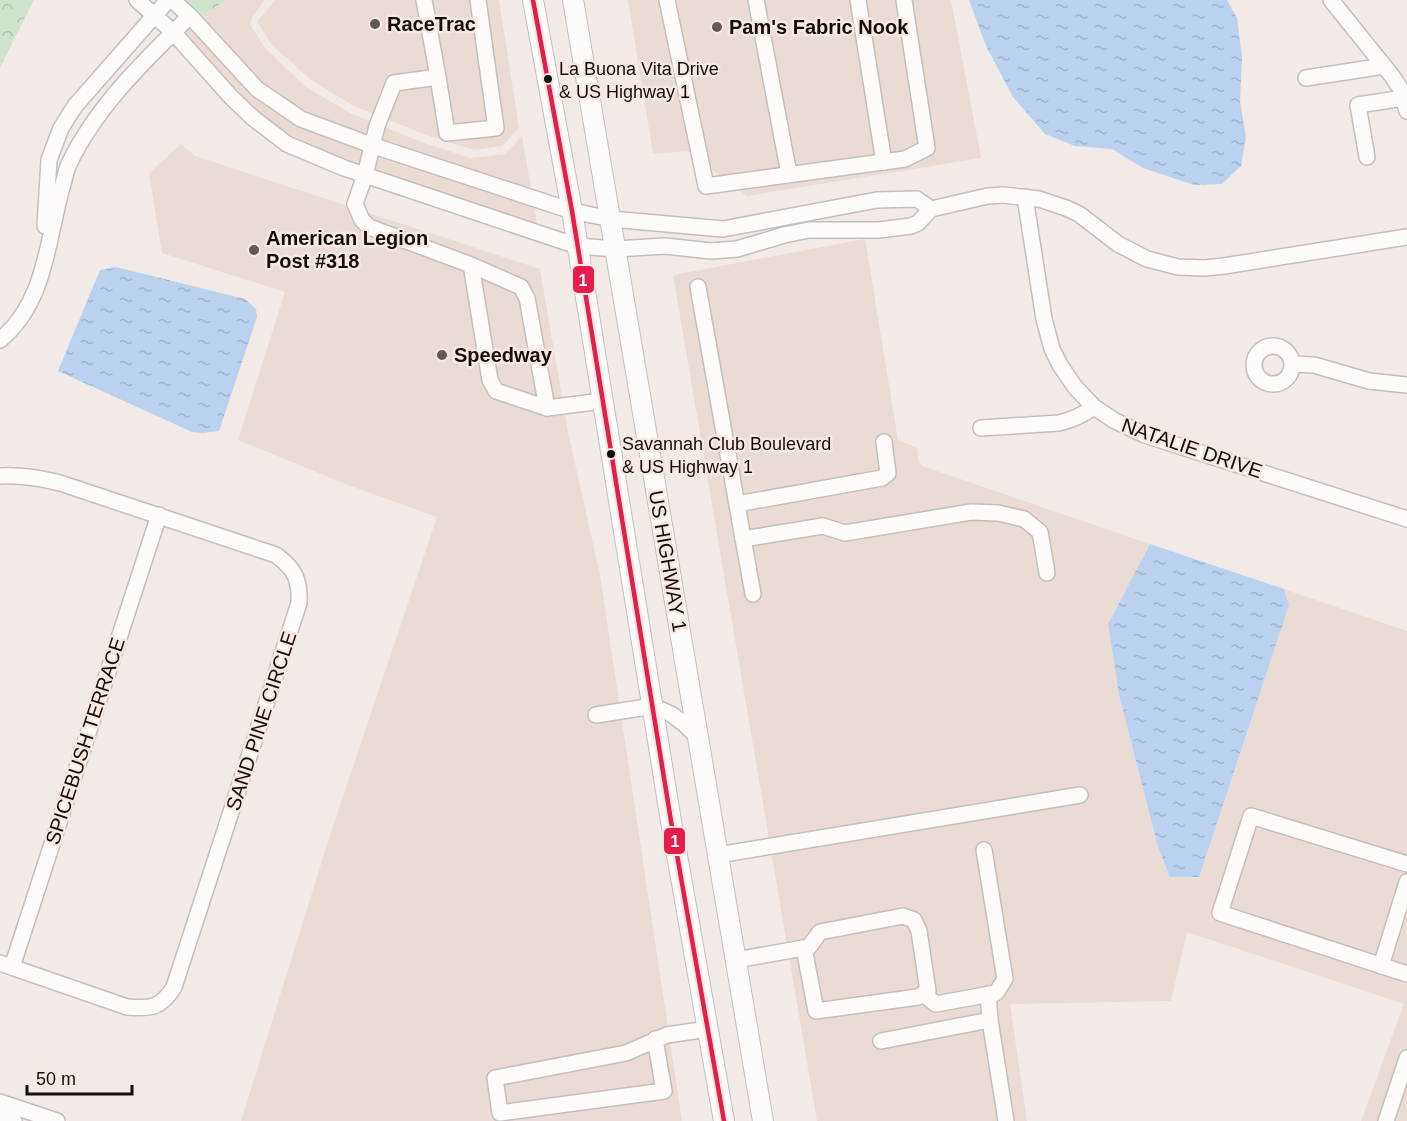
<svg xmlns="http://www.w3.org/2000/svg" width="1407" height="1121" viewBox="0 0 1407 1121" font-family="Arial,sans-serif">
	<defs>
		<pattern id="forest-crowns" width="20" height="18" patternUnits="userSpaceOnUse" patternTransform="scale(1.5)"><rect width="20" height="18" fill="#d0e3cc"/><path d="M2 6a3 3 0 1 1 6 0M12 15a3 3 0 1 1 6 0" fill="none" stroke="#b2c2ae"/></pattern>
		<pattern id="water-ripples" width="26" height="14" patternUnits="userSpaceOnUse" patternTransform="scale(1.5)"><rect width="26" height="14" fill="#bbd1f0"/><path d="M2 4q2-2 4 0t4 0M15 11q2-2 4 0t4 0" fill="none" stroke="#a0b2cd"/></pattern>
	</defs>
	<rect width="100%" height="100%" fill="#f2eae7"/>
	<g fill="#ebdbd5">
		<path d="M 227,0 L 265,0 L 252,17 L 250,24 L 265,48 L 306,87 L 350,113 L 424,143 L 471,158 L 505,154 L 522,136 L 531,189 L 374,137 L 305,112 L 262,83 L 201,16 Z"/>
		<path d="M 275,0 L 499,0 L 519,128 L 502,146 L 474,150 L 426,135 L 354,106 L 311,80 L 271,44 L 257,22 Z"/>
		<path d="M 628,0 L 951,0 L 981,158 L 747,196 L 687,151 L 653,154 Z"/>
		<path d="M 186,24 L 252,95 L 299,127 L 375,155 L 534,208 L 537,224 L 346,161 L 291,137 L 257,111 L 236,91 L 179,26 Z"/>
		<path d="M 181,144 L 195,156 L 540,269 L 568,432 L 600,575 L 682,1121 L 241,1121 L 330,835 L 437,517 L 348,485 L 238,440 L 285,292 L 162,253 L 149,173 Z"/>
		<path d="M 865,239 L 898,440 L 917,448 L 919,462 L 922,466 L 1150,544 L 1108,624 L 1119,695 L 1158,847 L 1170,877 L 1289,605 L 1284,589 L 1407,631 L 1407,1121 L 1361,1121 L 1404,1004 L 1187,932 L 1171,1001 L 1010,1004 L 1027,1121 L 817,1121 L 673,275 Z"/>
	</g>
	<g fill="url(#forest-crowns)">
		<path d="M 0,0 L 34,0 L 0,67 Z"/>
		<path d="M 184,0 L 227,0 L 201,16 Z"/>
	</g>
	<g fill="url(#water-ripples)">
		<path d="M 969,0 L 1227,0 L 1237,18 L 1242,57 L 1240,102 L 1246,137 L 1241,166 L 1222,184 L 1194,185 L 1143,168 L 1112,149 L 1075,146 L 1045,134 L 1013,97 L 986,46 Z"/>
		<path d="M 116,267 L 245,299 L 256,309 L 257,317 L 219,431 L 203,433 L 192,432 L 58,371 L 100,270 Z"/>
		<path d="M 1150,544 L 1284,589 L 1289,605 L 1199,877 L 1170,877 L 1158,847 L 1119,695 L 1108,624 Z"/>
	</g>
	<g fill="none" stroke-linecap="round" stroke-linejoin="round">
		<defs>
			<g id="minor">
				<path d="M 137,0 L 173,32 L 231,97 L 253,118 L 287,144 L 344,168 L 577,246 L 616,249 L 665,246 L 711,251 L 737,249 L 784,235 L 809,230 L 879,230 L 911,226 L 918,223 L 931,209 L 988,196 L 1003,195 L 1039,199 L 1066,208 L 1079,214 L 1118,244 L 1147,259 L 1178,267 L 1205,268 L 1224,266 L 1407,237"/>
				<path d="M 172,0 L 190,16 L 257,89 L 301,119 L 371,145 L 572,211 L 611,219 L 723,229 L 877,200 L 917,199 L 931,209"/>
				<path d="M 424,0 L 438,77"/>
				<path d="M 478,0 L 496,128 L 447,133 L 438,77 L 394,83 L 377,126 L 365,175 L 355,204 L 362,220 L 369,227 L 471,265 L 490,380 L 496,391 L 547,408 L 602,401"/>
				<path d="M 667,0 L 706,186 L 905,159 L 927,148 L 904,0"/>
				<path d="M 756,0 L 789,174"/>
				<path d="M 858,0 L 884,162"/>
				<path d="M 1331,0 L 1392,76 L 1400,88 L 1407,111"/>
				<path d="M 1306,78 L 1384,66"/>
				<path d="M 1367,157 L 1358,105 L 1404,98"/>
				<path d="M 1025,197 L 1044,319 L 1052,349 L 1060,365 L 1075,387 L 1094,407 L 1115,421 L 1145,435 L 1407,519"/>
				<path d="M 45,226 L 49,160 L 61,128 L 75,106 L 168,0"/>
				<path d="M 471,265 L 521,287 L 527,298 L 547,408"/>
				<path d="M 698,287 L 753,594"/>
				<path d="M 0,340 C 45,303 47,243 61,191 C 64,182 65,173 69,164 C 96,107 145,60 190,16"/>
				<circle cx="1273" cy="365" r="19"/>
				<path d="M 1293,364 L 1314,365 L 1369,381 L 1407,385"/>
				<path d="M 981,428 L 1059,423 C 1072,420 1083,415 1094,407"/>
				<path d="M 0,476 C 21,475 40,478 60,483 L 276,555 C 295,569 300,580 299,603 L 174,987 C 161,1008 151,1009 127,1007 L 0,963"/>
				<path d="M 737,504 L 882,478 L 888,473 L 884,442"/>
				<path d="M 743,539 L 823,526 L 845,533 L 971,512 L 998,513 L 1024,519 L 1040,532 L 1047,573"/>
				<path d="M 596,715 L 653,706 L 671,714 L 683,723 L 698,737"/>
				<path d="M 718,855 L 1080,795"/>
				<path d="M 1407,864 L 1251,816 L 1220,913 L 1407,974"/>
				<path d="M 736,960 L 809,947 L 820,932 L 903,916 L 914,920 L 919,931 L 928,991 L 918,997 L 816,1011 L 804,948"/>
				<path d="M 1381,966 L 1407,882"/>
				<path d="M 12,967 L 159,515"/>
				<path d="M 923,994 L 936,1004 L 996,993 L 1005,979 L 984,850"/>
				<path d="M 988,994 L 990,1020 L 1006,1121"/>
				<path d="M 655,1039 L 664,1091 L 500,1113 L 495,1078 L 626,1053 L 667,1035 L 708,1029"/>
				<path d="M 881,1041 L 990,1020"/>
				<path d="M 0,1102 L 57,1121"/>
				<path d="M 0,1116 L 14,1121"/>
				<path d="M 1386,1121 L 1407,1058"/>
			</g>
			<g id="major">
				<path d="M 533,0 L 572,211 L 671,821 L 724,1121"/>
				<path d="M 573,0 L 763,1121"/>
			</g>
		</defs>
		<use href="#minor" stroke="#c5bfbc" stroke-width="18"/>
		<use href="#major" stroke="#c5bfbc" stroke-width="22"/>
		<use href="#minor" stroke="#fdfcfb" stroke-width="15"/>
		<use href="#major" stroke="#fdfcfb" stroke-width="20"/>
		<defs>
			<path id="bus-1" d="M 533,0 L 572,211 L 671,821 L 724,1121"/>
		</defs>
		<use href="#bus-1" stroke="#f7e8e2" stroke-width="9"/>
		<use href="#bus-1" stroke="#e31d4c" stroke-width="4.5"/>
	</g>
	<g fill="#605b59" stroke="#f7e8e2" stroke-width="2">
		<circle cx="375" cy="24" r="6"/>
		<circle cx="717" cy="27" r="6"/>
		<circle cx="254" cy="250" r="6"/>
		<circle cx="442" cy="355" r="6"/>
	</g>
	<g fill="#120e0c" stroke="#f7e8e2" stroke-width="2">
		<circle cx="548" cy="79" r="5"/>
		<circle cx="611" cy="454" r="5"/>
	</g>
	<g text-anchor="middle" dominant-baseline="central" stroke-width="5" stroke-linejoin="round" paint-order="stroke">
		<g font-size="18" fill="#120e0c" stroke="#f7e8e2" text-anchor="start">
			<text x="559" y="69">La Buona Vita Drive<tspan x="559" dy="23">&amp; US Highway 1</tspan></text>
			<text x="622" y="444">Savannah Club Boulevard<tspan x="622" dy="23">&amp; US Highway 1</tspan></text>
		</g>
		<g font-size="20" font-weight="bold" fill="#120e0c" stroke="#f7e8e2" text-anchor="start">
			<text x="387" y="24">RaceTrac</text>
			<text x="729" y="27">Pam's Fabric Nook</text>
			<text x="266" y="238">American Legion<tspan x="266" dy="23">Post #318</tspan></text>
			<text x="454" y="355">Speedway</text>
		</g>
		<g font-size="20" fill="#120e0c" stroke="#f7e8e2">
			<text transform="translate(1192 448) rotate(19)">NATALIE DRIVE</text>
			<text transform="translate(668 561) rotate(80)">US HIGHWAY 1</text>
			<text transform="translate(261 721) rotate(-72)">SAND PINE CIRCLE</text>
			<text transform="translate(85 741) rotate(-72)">SPICEBUSH TERRACE</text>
		</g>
	</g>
	<g stroke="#f7e8e2" stroke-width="2">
		<rect x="572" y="265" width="23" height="29" rx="6" fill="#e31d4c"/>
		<rect x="663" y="827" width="23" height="28" rx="6" fill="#e31d4c"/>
	</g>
	<g font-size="16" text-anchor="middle" font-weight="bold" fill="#fff">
		<text x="583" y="286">1</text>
		<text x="675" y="847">1</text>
	</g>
	<path d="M27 1085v9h105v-9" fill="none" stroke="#120e0c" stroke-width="3"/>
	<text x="36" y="1085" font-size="18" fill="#120e0c" stroke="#f7e8e2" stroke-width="4.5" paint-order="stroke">50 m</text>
</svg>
